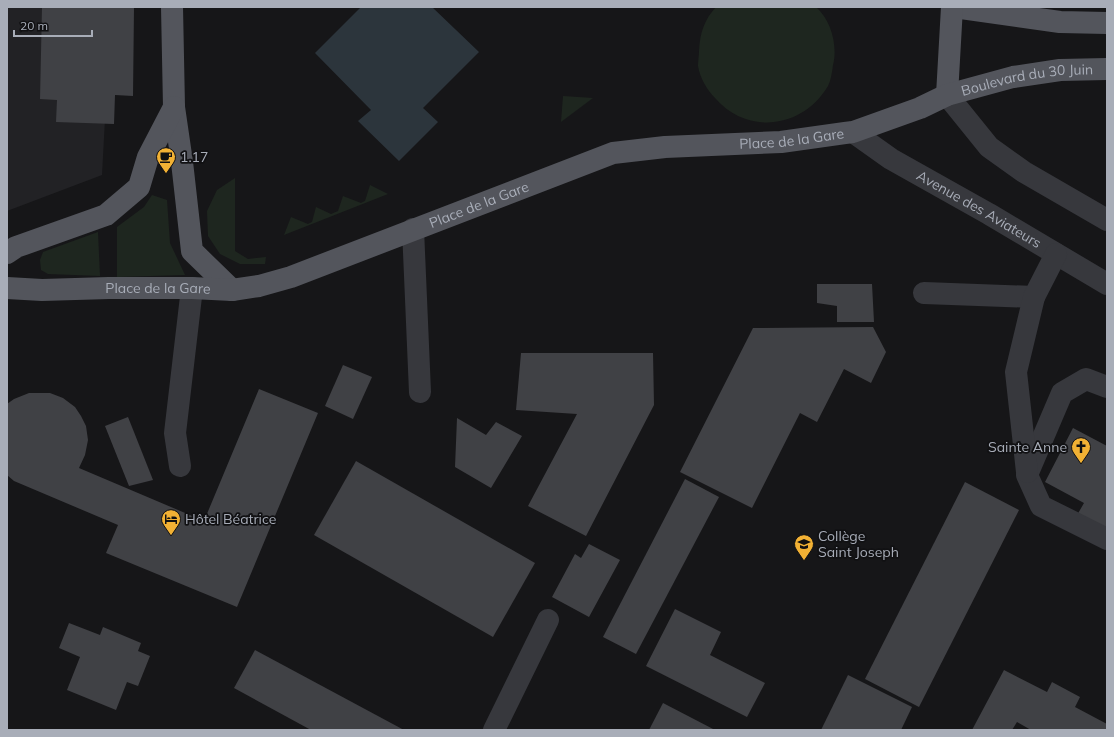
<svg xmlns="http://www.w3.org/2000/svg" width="1114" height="737" viewBox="0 0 1114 737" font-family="Mulish,sans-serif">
	<rect width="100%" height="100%" fill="#161618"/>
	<path fill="#222225" d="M 7,7 L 111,7 L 102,175 L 7,211 Z"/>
	<g fill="#1e261f">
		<path d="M 716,7 L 816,7 C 831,20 838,46 833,65 C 832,72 831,80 828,86 C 803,128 748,136 715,98 C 707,90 700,78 698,66 C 698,61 699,56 699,51 C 700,33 704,20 716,7 Z"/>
		<path d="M 563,96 L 593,98 L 561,122 Z"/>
		<path d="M 235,178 L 235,251 L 248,259 L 266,257 L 265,264 L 240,264 L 220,254 L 208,236 L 207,211 L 217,190 Z"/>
		<path d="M 370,185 L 388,194 L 284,235 L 291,217 L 308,224 L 312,222 L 316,207 L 331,214 L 338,211 L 343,196 L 361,203 L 365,201 Z"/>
		<path d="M 152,195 L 167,200 L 170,243 L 185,275 L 117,277 L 117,227 L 144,207 Z"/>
		<path d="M 98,232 L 100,276 L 48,274 L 41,270 L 40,260 L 43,252 Z"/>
	</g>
	<path fill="#2c353c" d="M 361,7 L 432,7 L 479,52 L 423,108 L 438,122 L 399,161 L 358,121 L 371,110 L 315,53 Z"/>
	<g fill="#404145">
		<path d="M 42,7 L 134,7 L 133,96 L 115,95 L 114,124 L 56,122 L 57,100 L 40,99 Z"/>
		<path d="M 817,284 L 872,284 L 874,322 L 837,322 L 837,306 L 817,303 Z"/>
		<path d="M 873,327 L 886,352 L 871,383 L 844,369 L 817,422 L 800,413 L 752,508 L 680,472 L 753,328 Z"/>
		<path d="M 521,353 L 653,353 L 654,405 L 586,536 L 528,506 L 577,414 L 516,410 Z"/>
		<path d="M 343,365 L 372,377 L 353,419 L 325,406 Z"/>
		<path d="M 259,389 L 318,413 L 237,607 L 106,553 L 118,525 L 14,481 L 7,475 L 7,404 L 14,399 L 29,393 L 50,393 L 63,398 L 75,407 L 81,416 L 86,426 L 88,440 L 85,455 L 79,468 L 204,521 Z"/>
		<path d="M 128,417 L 153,480 L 129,486 L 105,426 Z"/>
		<path d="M 457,418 L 486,435 L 496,422 L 522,436 L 491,488 L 455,467 Z"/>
		<path d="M 1073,428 L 1107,446 L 1107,533 L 1076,517 L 1084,503 L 1045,482 Z"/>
		<path d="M 356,461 L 535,563 L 493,637 L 314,535 Z"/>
		<path d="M 685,479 L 719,497 L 636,654 L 603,637 Z"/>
		<path d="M 965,482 L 1019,510 L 919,707 L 865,679 Z"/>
		<path d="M 589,544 L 620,560 L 589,617 L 552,597 L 575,554 L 581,558 Z"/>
		<path d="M 675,609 L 721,632 L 710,655 L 765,683 L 747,717 L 646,666 Z"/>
		<path d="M 69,623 L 100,635 L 103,627 L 141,643 L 138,651 L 150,656 L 138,686 L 127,682 L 116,710 L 67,690 L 80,657 L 59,648 Z"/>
		<path d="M 255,650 L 404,730 L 311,730 L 234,688 Z"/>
		<path d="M 1004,670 L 1047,692 L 1052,682 L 1080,697 L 1075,707 L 1107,724 L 1107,730 L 1031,730 L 1017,722 L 1012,730 L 972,730 Z"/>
		<path d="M 848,675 L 912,707 L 901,730 L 821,730 Z"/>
		<path d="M 663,703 L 715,730 L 649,730 Z"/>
	</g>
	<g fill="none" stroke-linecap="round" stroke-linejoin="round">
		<g stroke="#37383d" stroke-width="22">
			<path d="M 947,95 L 989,147 L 1024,172 L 1107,220"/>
			<path id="s1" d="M 853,132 L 891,159 L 989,214 L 1107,284"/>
			<path d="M 413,229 L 420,392"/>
			<path d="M 924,293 L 1034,297"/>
			<path d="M 1107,387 L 1086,379 L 1062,393 L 1027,475 L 1041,506 L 1107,539"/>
			<path d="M 180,466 L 175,433 L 192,288"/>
			<path d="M 1027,472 L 1016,372 L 1034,297 L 1056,254"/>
			<path d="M 494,730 L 548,620"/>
		</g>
		<g stroke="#53555c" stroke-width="22">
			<path d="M 172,7 L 174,107 L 182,162 L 192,251 L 232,290"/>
			<path d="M 954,7 L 1060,22 L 1107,23"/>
			<path d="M 947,95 L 952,7"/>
			<path d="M 7,253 L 16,247 L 106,215 L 139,187 L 148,157 L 174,107"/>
			<path id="s2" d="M 7,288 L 42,290 L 109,288 L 192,288 L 232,290 L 259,286 L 291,277 L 613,153 L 665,147 L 781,142 L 845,133 L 853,132 L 920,108 L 947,95 L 1013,77 L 1060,70 L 1107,69"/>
		</g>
	</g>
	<defs>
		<symbol id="cafe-pin" viewBox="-11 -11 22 30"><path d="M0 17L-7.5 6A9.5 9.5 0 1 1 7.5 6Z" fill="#f2b134" stroke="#111113"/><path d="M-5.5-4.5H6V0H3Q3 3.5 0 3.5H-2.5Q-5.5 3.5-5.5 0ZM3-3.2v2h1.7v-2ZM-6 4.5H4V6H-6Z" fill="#111"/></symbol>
		<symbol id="church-pin" viewBox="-11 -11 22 30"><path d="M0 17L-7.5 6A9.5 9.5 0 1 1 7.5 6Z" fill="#f2b134" stroke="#111113"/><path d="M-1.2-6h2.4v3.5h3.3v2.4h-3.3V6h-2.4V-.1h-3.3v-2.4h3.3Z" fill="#111"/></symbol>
		<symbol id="hotel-pin" viewBox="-11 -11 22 30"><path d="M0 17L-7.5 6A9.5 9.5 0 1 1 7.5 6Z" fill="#f2b134" stroke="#111113"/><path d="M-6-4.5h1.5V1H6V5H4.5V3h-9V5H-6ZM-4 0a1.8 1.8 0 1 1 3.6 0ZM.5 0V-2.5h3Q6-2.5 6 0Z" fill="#111"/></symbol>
		<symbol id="school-pin" viewBox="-11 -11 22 30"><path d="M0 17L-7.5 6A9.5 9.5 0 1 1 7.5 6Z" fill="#f2b134" stroke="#111113"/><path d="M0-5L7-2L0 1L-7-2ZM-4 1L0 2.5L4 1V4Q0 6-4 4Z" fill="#111"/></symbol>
	</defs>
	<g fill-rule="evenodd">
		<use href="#cafe-pin" x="155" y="146" width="22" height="30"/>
		<use href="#church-pin" x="1070" y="436" width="22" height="30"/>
		<use href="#hotel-pin" x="160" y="508" width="22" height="30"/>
		<use href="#school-pin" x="793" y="533" width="22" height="30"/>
	</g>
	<g text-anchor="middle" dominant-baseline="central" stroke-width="3.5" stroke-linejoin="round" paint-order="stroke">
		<g font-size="14" fill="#a8adb8" stroke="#111113">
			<text stroke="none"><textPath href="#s2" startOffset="1055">Boulevard du 30 Juin</textPath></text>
			<text stroke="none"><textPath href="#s2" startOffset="810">Place de la Gare</textPath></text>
			<text stroke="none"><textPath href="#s2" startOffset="487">Place de la Gare</textPath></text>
			<text stroke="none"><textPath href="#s1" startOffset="148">Avenue des Aviateurs</textPath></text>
			<text stroke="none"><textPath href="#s2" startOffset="151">Place de la Gare</textPath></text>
		</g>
		<g font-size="14" fill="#a8adb8" stroke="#111113" text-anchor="start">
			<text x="180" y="157">1.17</text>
			<text x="1067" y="447" text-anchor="end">Sainte Anne</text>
			<text x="185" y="519">Hôtel Béatrice</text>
			<text x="818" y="536">Collège<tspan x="818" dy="16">Saint Joseph</tspan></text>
		</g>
	</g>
	<rect width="1114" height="737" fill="none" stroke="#a8adb8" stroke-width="16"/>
	<path d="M14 30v6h78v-6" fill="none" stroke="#a8adb8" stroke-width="2"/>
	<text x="20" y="30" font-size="12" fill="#a8adb8" stroke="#111113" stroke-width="3" paint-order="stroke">20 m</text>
</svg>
